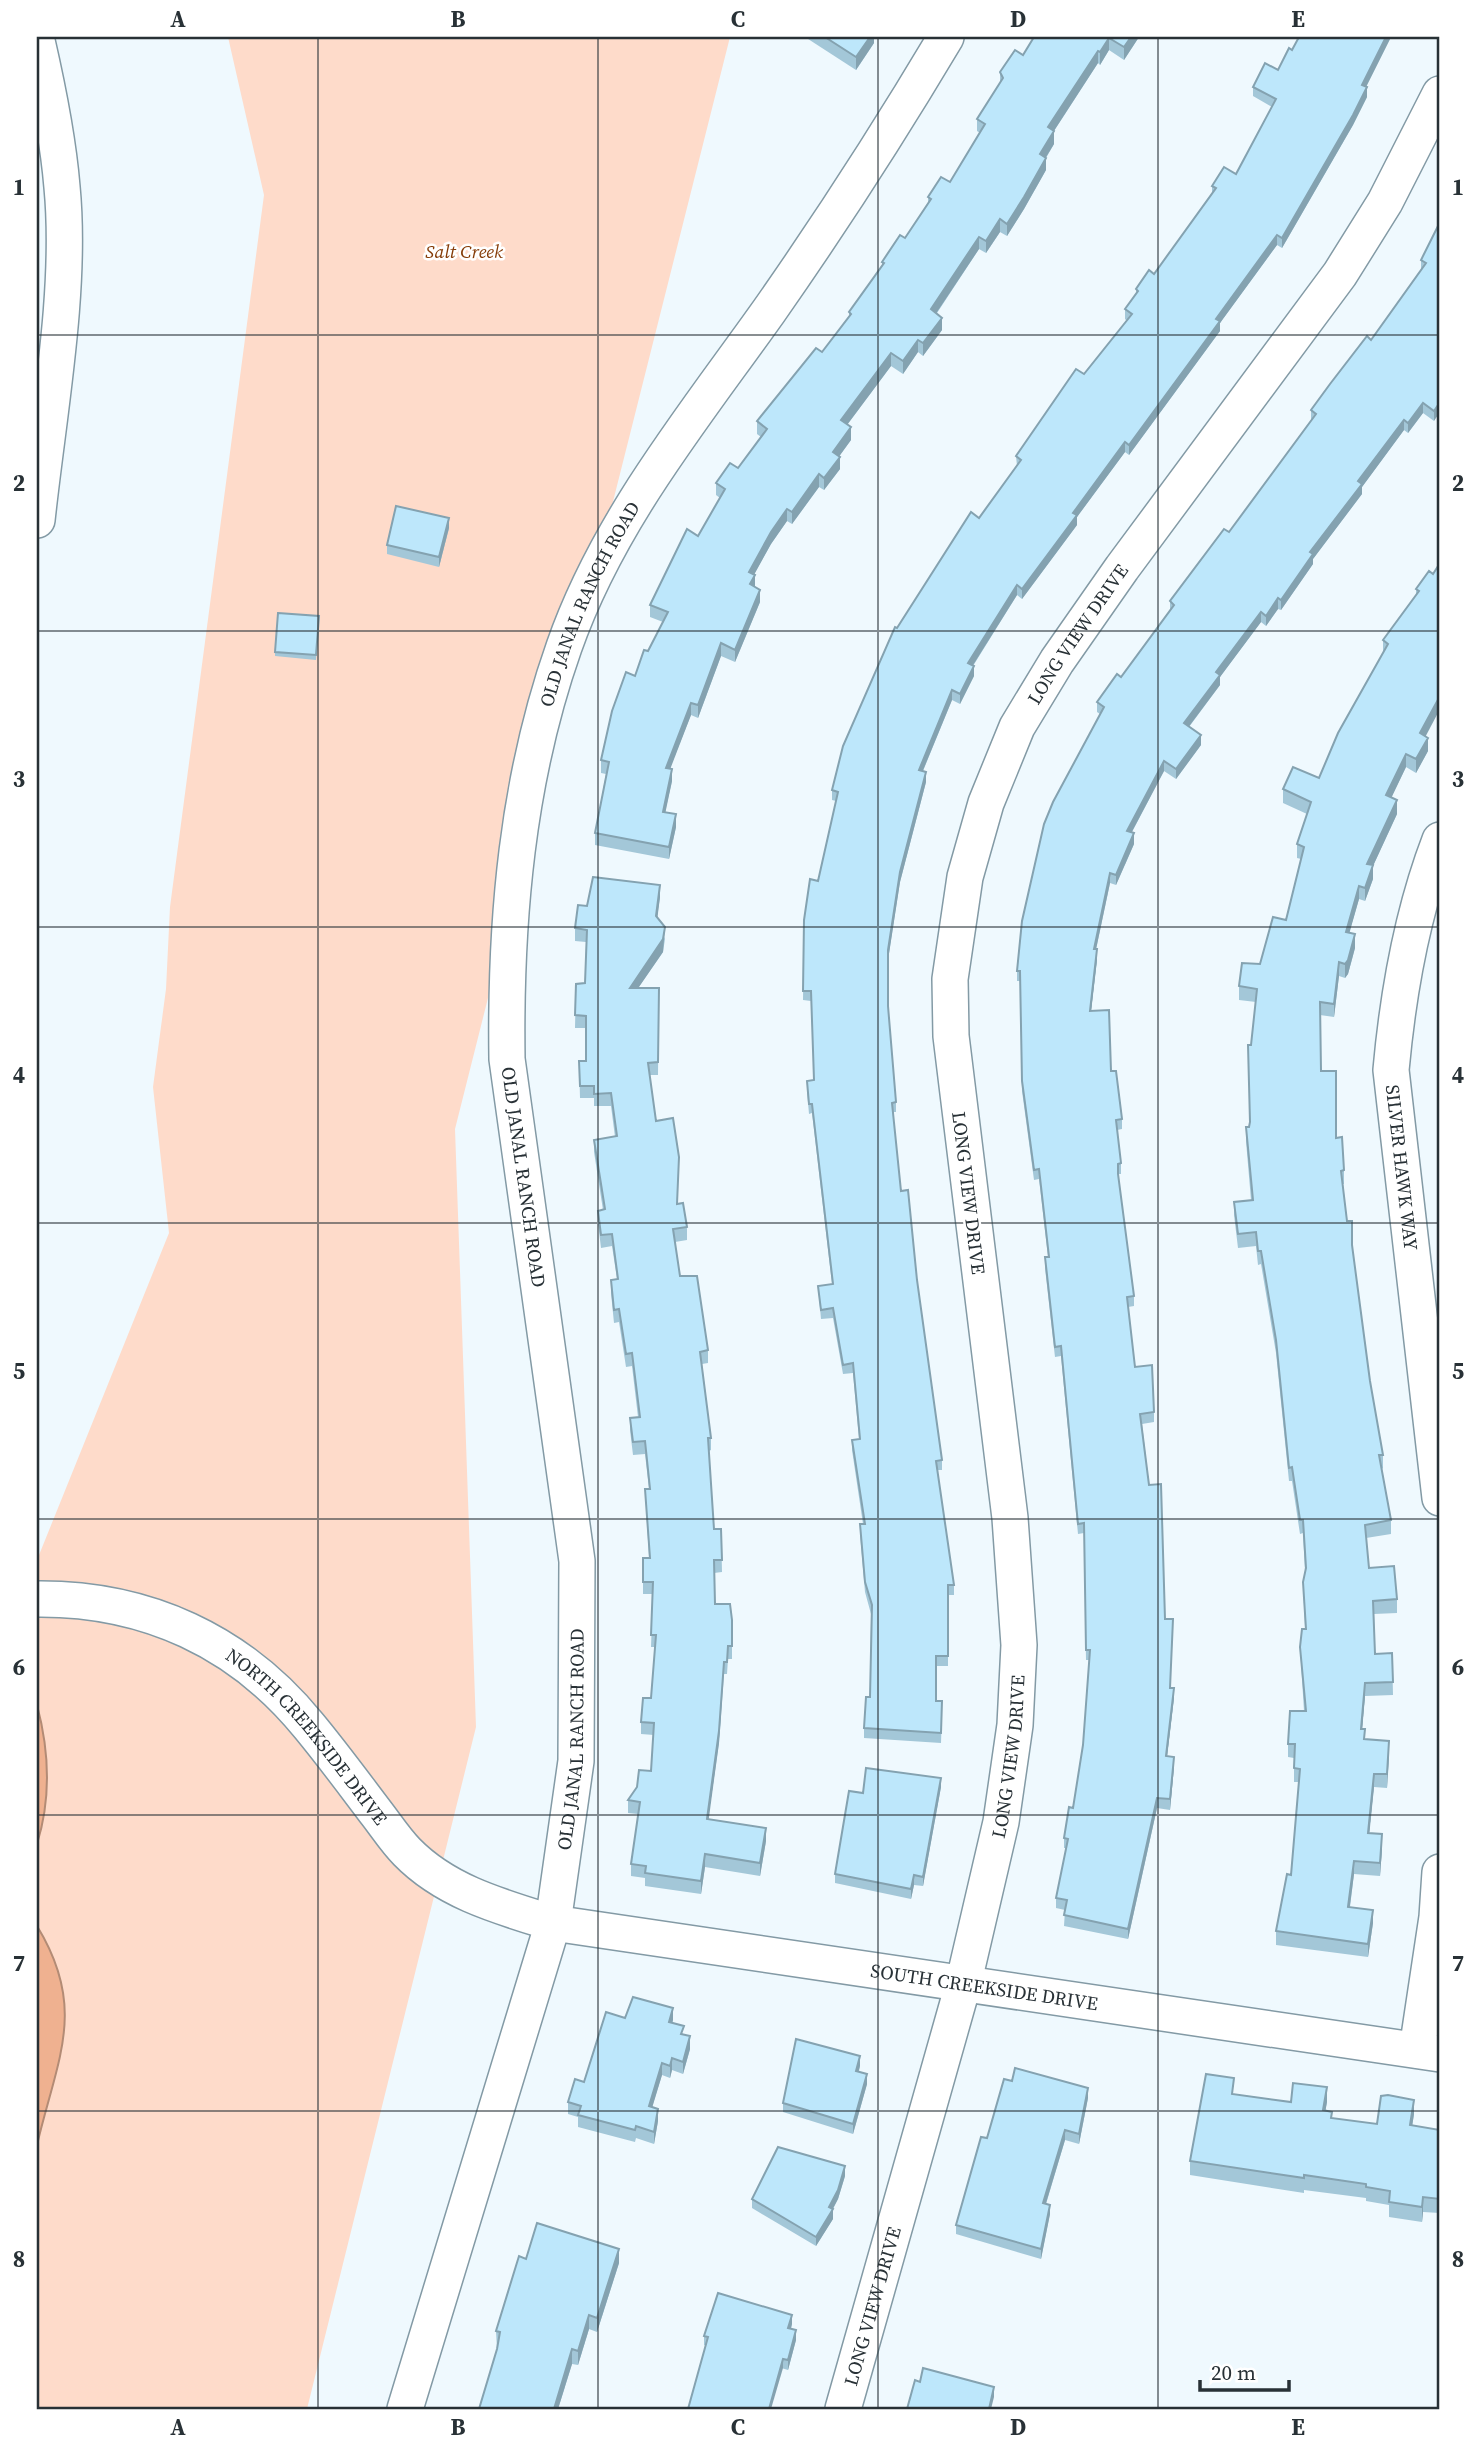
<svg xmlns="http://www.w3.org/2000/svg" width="1477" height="2446" viewBox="0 0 1477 2446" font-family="'Source Serif 4',serif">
	<rect width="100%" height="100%" fill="#eff9fe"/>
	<path fill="#fedbca" d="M 228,37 L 730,37 L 455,1129 L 476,1727 L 307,2409 L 37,2409 L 37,1560 L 169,1233 L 153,1087 L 166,989 L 170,907 L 264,195 Z"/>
	<g fill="#efb190" stroke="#b38b75" stroke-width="2">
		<path d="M 37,1705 C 49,1750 51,1799 37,1844 Z"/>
		<path d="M 37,1926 C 88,2009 57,2059 37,2145 Z"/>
	</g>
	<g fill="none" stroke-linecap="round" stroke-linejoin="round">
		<defs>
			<g id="minor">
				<path d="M 37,41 C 48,89 58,138 62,187 C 72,291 48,416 37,520"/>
				<path id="s1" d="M 1440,840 C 1412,913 1398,993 1391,1070 L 1440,1498"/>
				<path id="s2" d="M 37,1599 C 146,1598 240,1641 309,1726 C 333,1755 355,1785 377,1814 C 387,1827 396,1841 407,1852 C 446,1892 501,1907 553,1923 L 1440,2054"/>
				<path d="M 1417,2050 L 1437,1917 L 1440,1872"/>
				<path id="s3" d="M 405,2409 L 553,1923 L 576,1761 L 577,1561 L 507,1059 C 505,920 517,780 564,647 C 608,521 693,418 769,311 C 832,221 890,131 946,37"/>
				<path id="s4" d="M 843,2409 L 963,1985 L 1001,1822 L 1015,1725 L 1019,1645 L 1010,1518 L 951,1036 L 950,979 L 965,877 L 986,803 L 1017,727 L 1057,661 L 1122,568 L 1340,274 L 1385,202 L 1440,94"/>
			</g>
		</defs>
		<use href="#minor" stroke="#839aa5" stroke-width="38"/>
		<use href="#minor" stroke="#fff" stroke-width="35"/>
	</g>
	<g fill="#a3c7d8">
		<path d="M 805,37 L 874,37 L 874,43 L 856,70 Z"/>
		<path d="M 1034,37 L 1139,37 L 1124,60 L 1109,50 L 1100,65 L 1098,63 L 1054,131 L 1054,144 L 1046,158 L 1046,170 L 1024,209 L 1007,236 L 1000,232 L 986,253 L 979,249 L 937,313 L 942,330 L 923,356 L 918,352 L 903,374 L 891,366 L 847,425 L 851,440 L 839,456 L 840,469 L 824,490 L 819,487 L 792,524 L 787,521 L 771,544 L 754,574 L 755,587 L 760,602 L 735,662 L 721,656 L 698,718 L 691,715 L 670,768 L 672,781 L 665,812 L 676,827 L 669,859 L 595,845 L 595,833 L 606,774 L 601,773 L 601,760 L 635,676 L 663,622 L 650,617 L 650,605 L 698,536 L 720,498 L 716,495 L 716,483 L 738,468 L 761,437 L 757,434 L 757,421 L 822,352 L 849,317 L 849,312 L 882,266 L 882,262 L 905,238 L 928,203 L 928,197 L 950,182 L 980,133 L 977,131 L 977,119 L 1000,83 L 1000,72 L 1023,55 Z"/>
		<path d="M 1391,37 L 1366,87 L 1367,97 L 1353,125 L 1282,248 L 1277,245 L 1220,323 L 1220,331 L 1129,455 L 1125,452 L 1077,517 L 1077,525 L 1022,599 L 1017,595 L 973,666 L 974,676 L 960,704 L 952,700 L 923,771 L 926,782 L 900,882 L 888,960 L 888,1006 L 896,1102 L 896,1112 L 893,1112 L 901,1191 L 917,1280 L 942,1460 L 942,1470 L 937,1470 L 954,1585 L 954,1595 L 948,1595 L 948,1666 L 936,1666 L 936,1701 L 942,1711 L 941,1743 L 864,1738 L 864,1728 L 870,1697 L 871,1614 L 865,1592 L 860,1534 L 860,1524 L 863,1524 L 852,1450 L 852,1440 L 859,1439 L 853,1373 L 843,1374 L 833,1318 L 821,1319 L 818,1286 L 832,1284 L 812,1113 L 809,1114 L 807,1091 L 807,1081 L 814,1080 L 811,1001 L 803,1000 L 804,920 L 818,881 L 836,801 L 832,800 L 832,790 L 897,628 L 1017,466 L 1016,456 L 1127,321 L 1125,319 L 1125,309 L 1136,294 L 1136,289 L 1154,274 L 1212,193 L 1212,186 L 1236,174 L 1272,107 L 1253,96 L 1253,87 L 1278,70 L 1292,50 Z"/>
		<path d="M 1440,222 L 1434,421 L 1423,413 L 1408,433 L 1404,430 L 1362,487 L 1362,494 L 1313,559 L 1313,564 L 1281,610 L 1278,609 L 1266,626 L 1261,622 L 1220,677 L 1220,685 L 1189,727 L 1201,745 L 1176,779 L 1164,771 L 1132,832 L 1134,844 L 1116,885 L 1110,883 L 1096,949 L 1097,960 L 1091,1010 L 1111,1071 L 1122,1119 L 1122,1129 L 1117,1130 L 1121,1163 L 1121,1174 L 1118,1174 L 1134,1296 L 1134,1306 L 1128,1307 L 1135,1367 L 1154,1412 L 1154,1422 L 1142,1424 L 1165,1619 L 1173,1629 L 1170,1688 L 1174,1698 L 1167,1756 L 1174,1767 L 1170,1810 L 1157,1808 L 1128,1939 L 1064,1926 L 1065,1910 L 1056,1908 L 1056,1898 L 1066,1848 L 1064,1848 L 1064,1838 L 1073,1808 L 1083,1745 L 1089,1660 L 1086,1660 L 1084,1533 L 1078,1534 L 1061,1356 L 1055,1357 L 1045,1268 L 1045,1257 L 1048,1257 L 1039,1179 L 1034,1180 L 1022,1091 L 1020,981 L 1017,981 L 1017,971 L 1100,714 L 1097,712 L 1097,702 L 1121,677 L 1170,611 L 1170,601 L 1229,532 L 1311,420 L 1311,410 L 1371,340 L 1421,270 L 1421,260 Z"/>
		<path d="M 449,528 L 439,567 L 387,554 L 387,545 Z"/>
		<path d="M 1429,571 L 1426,736 L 1428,751 L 1416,773 L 1406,767 L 1391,798 L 1397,814 L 1373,866 L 1373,879 L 1365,901 L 1359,899 L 1349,933 L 1355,948 L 1348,974 L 1345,978 L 1339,976 L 1334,1017 L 1320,1015 L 1321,1071 L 1344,1170 L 1344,1184 L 1343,1184 L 1347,1221 L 1352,1245 L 1370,1381 L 1383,1455 L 1383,1468 L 1382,1469 L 1391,1520 L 1391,1534 L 1366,1538 L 1369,1568 L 1397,1599 L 1397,1613 L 1374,1614 L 1375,1654 L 1392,1653 L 1393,1695 L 1365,1696 L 1362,1729 L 1365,1739 L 1389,1754 L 1387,1788 L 1374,1787 L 1369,1833 L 1382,1848 L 1380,1876 L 1354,1874 L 1350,1907 L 1373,1923 L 1368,1957 L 1276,1945 L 1276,1931 L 1291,1875 L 1299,1782 L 1294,1782 L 1294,1758 L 1288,1757 L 1288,1744 L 1304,1711 L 1300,1647 L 1305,1629 L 1303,1582 L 1305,1571 L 1303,1533 L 1300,1534 L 1292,1481 L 1289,1481 L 1276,1353 L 1261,1264 L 1258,1265 L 1256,1246 L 1238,1248 L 1234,1215 L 1234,1202 L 1251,1200 L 1246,1141 L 1246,1127 L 1249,1127 L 1251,1045 L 1256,1002 L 1239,1000 L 1239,986 L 1260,964 L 1286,920 L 1301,859 L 1297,858 L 1297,844 L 1307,814 L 1283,803 L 1283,789 L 1319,778 L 1383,653 L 1383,640 L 1416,596 L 1416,589 Z"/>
		<path d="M 319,621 L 316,660 L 275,656 L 275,652 Z"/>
		<path d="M 660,897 L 657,918 L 665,939 L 663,952 L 638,988 L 659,988 L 658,1075 L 650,1075 L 656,1121 L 678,1204 L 687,1227 L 687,1240 L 675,1242 L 680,1276 L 708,1350 L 708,1363 L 702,1364 L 711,1438 L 711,1450 L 709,1451 L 714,1529 L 721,1529 L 722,1572 L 714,1573 L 715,1604 L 732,1620 L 732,1659 L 728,1659 L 727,1674 L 724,1674 L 719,1743 L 708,1819 L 766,1841 L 760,1876 L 705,1867 L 701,1894 L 645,1886 L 645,1878 L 631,1876 L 631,1864 L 638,1814 L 628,1813 L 628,1800 L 651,1771 L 654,1735 L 641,1734 L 641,1722 L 651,1698 L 655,1647 L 651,1647 L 653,1594 L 643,1594 L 643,1558 L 649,1558 L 645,1489 L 649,1489 L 645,1454 L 633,1455 L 630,1430 L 630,1418 L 638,1417 L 632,1366 L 626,1367 L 619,1322 L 614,1323 L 611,1293 L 611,1280 L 617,1279 L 612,1246 L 601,1248 L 598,1223 L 598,1211 L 603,1210 L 594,1152 L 594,1140 L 615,1137 L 611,1106 L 594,1106 L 594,1098 L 580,1098 L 579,1061 L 586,1061 L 586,1028 L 575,1028 L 576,984 L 585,983 L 586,942 L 575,941 L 575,928 L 587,906 Z"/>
		<path d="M 941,1787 L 923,1886 L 914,1885 L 911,1899 L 835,1883 L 835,1874 L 863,1793 Z"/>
		<path d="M 625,2018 L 673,2020 L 672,2023 L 684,2035 L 690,2049 L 683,2074 L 672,2070 L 670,2078 L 662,2075 L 652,2107 L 658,2121 L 654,2144 L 636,2138 L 635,2142 L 578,2127 L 578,2117 L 568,2114 L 568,2102 L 584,2082 Z"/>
		<path d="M 860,2066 L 859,2071 L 867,2084 L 853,2134 L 783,2112 L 783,2103 Z"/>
		<path d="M 1234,2094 L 1291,2102 L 1327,2102 L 1325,2111 L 1332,2118 L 1377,2124 L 1414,2114 L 1412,2126 L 1440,2130 L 1440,2213 L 1423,2212 L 1422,2222 L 1389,2217 L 1389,2205 L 1366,2201 L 1366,2198 L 1304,2190 L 1304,2193 L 1190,2175 L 1190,2161 Z"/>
		<path d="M 1088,2098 L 1079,2144 L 1065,2140 L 1046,2204 L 1050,2214 L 1041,2259 L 956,2234 L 956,2225 L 987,2138 Z"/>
		<path d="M 845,2176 L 838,2199 L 833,2209 L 833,2219 L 816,2246 L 752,2208 L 752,2199 Z"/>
		<path d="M 526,2259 L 619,2263 L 597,2332 L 589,2329 L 578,2365 L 572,2364 L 558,2409 L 479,2409 L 497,2349 L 496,2331 Z"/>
		<path d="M 792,2324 L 791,2329 L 796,2340 L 788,2370 L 704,2345 L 704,2336 Z"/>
	</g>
	<g fill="#84a2b0">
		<path d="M 870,37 L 874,37 L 874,43 L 856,70 L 856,57 Z"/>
		<path d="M 1131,37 L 1139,37 L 1124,60 L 1124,47 Z"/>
		<path d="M 1386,37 L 1391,37 L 1362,95 L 1362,85 Z"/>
		<path d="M 1109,38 L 1109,50 L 1100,65 L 1100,52 Z"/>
		<path d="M 1098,51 L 1098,63 L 1048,140 L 1048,127 Z"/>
		<path d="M 1367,87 L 1367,97 L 1353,125 L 1282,248 L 1282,238 Z"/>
		<path d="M 1054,131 L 1054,144 L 1040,167 L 1040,154 Z"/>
		<path d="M 1046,158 L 1046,170 L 1024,209 L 1007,236 L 1007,224 Z"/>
		<path d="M 1000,219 L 1000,232 L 986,253 L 986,241 Z"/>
		<path d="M 1277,235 L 1277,245 L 1220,323 L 1220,331 L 1129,455 L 1129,445 L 1216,319 Z"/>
		<path d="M 979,237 L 979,249 L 931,321 L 931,309 Z"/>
		<path d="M 942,318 L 942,330 L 923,356 L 923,343 Z"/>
		<path d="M 918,340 L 918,352 L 903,374 L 903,361 Z"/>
		<path d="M 891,353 L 891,366 L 841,433 L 841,420 Z"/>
		<path d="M 1440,402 L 1440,412 L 1434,421 L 1434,411 Z"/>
		<path d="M 1423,403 L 1423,413 L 1408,433 L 1408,423 Z"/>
		<path d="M 1404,420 L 1404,430 L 1362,487 L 1362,494 L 1313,559 L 1313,564 L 1281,610 L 1281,600 L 1310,552 L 1358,481 Z"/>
		<path d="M 851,427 L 851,440 L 833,465 L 833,452 Z"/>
		<path d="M 1125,442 L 1125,452 L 1077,517 L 1077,525 L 1022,599 L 1022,589 L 1073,513 Z"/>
		<path d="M 840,457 L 840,469 L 824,490 L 824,478 Z"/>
		<path d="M 819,474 L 819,487 L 792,524 L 792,512 Z"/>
		<path d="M 787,509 L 787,521 L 771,544 L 749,584 L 749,572 L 771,532 Z"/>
		<path d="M 449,518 L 449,528 L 439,567 L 439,557 Z"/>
		<path d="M 755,575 L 755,587 L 750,584 Z"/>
		<path d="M 1017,585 L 1017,595 L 968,673 L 968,663 Z"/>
		<path d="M 760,590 L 760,602 L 735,662 L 735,650 Z"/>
		<path d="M 1278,598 L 1278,609 L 1266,626 L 1266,616 Z"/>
		<path d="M 1261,612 L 1261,622 L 1220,677 L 1220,685 L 1184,733 L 1184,723 L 1216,672 Z"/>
		<path d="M 721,643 L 721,656 L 698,718 L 698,705 Z"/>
		<path d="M 974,666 L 974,676 L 960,704 L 960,694 Z"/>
		<path d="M 952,690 L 952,700 L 919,780 L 919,770 Z"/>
		<path d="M 1440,696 L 1440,709 L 1420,747 L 1420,733 Z"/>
		<path d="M 691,703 L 691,715 L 666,780 L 666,768 Z"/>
		<path d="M 1201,735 L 1201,745 L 1176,779 L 1176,769 Z"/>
		<path d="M 1428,738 L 1428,751 L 1416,773 L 1416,759 Z"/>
		<path d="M 1406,754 L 1406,767 L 1386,809 L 1386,795 Z"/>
		<path d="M 1164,761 L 1164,771 L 1127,841 L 1127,831 Z"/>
		<path d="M 672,769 L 672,781 L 663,824 L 663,812 Z"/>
		<path d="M 926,772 L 926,782 L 900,882 L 888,960 L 888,950 L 900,872 Z"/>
		<path d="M 1397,800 L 1397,814 L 1373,866 L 1373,879 L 1365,901 L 1365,888 L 1367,864 Z"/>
		<path d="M 676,814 L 676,827 L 669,859 L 669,847 Z"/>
		<path d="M 1134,833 L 1134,844 L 1116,885 L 1116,875 Z"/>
		<path d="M 1110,873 L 1110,883 L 1094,959 L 1094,949 Z"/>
		<path d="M 660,885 L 660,897 L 656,929 L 656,916 Z"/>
		<path d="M 1359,886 L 1359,899 L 1346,945 L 1346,932 Z"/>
		<path d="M 665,927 L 663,952 L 630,1000 L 630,988 Z"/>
		<path d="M 1355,934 L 1355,948 L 1348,974 L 1345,978 L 1345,964 Z"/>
		<path d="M 1097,949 L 1097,960 L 1090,1021 L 1090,1011 Z"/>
		<path d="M 1339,962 L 1339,976 L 1334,1017 L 1334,1004 Z"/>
		<path d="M 724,1662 L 719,1743 L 707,1832 L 707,1819 Z"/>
		<path d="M 1365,1683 L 1365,1696 L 1361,1743 L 1361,1729 Z"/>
		<path d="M 1174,1688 L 1174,1698 L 1166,1766 L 1166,1756 Z"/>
		<path d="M 1389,1741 L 1389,1754 L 1387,1788 L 1387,1774 Z"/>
		<path d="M 1174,1757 L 1174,1767 L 1170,1810 L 1170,1799 Z"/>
		<path d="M 1374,1774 L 1374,1787 L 1368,1847 L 1368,1833 Z"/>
		<path d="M 941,1778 L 941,1787 L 923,1886 L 923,1877 Z"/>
		<path d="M 1157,1798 L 1157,1808 L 1128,1939 L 1128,1929 Z"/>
		<path d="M 766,1828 L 766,1841 L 760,1876 L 760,1863 Z"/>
		<path d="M 1382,1834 L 1382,1848 L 1380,1876 L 1380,1863 Z"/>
		<path d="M 705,1854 L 705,1867 L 701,1894 L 701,1881 Z"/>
		<path d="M 1354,1861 L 1354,1874 L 1348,1920 L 1348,1907 Z"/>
		<path d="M 914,1875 L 914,1885 L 911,1899 L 911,1889 Z"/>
		<path d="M 1373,1910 L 1373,1923 L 1368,1957 L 1368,1944 Z"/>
		<path d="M 673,2008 L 673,2020 L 669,2034 L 669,2022 Z"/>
		<path d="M 690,2036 L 690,2049 L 683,2074 L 683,2062 Z"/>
		<path d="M 860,2056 L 860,2066 L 856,2080 L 856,2071 Z"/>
		<path d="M 672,2058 L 672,2070 L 670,2078 L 670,2066 Z"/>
		<path d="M 662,2063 L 662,2075 L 649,2118 L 649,2106 Z"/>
		<path d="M 867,2074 L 867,2084 L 853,2134 L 853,2124 Z"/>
		<path d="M 1327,2087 L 1327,2102 L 1323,2125 L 1323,2110 Z"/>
		<path d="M 1088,2088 L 1088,2098 L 1079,2144 L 1079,2134 Z"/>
		<path d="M 1414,2100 L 1414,2114 L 1410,2140 L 1410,2125 Z"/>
		<path d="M 658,2109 L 658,2121 L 654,2144 L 654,2132 Z"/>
		<path d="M 1065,2130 L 1065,2140 L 1043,2213 L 1043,2203 Z"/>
		<path d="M 845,2166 L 845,2176 L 838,2199 L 831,2212 L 833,2209 L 833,2219 L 816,2246 L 816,2237 Z"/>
		<path d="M 1423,2197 L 1423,2212 L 1422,2222 L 1422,2207 Z"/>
		<path d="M 1050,2205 L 1050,2214 L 1041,2259 L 1041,2249 Z"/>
		<path d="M 619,2249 L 619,2263 L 597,2332 L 597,2318 Z"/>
		<path d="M 589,2315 L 589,2329 L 578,2365 L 578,2351 Z"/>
		<path d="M 792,2315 L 792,2324 L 788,2338 L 788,2328 Z"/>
		<path d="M 796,2330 L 796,2340 L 788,2370 L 788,2360 Z"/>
		<path d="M 572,2349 L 572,2364 L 558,2409 L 554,2409 Z"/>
		<path d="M 783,2359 L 783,2368 L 771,2409 L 769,2409 Z"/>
		<path d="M 994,2387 L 994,2397 L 991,2409 L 989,2409 Z"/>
	</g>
	<g fill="#bde7fb" stroke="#84a2b0" stroke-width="2">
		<path d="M 825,37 L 870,37 L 856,57 Z"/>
		<path d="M 1034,37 L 1131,37 L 1124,47 L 1109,38 L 1100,52 L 1098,51 L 1048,127 L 1054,131 L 1040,154 L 1046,158 L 1024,197 L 1007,224 L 1000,219 L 986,241 L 979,237 L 931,309 L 942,318 L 923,343 L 918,340 L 903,361 L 891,353 L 841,420 L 851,427 L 833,452 L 840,457 L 824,478 L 819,474 L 792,512 L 787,509 L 771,532 L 749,572 L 755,575 L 750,584 L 760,590 L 735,650 L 721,643 L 698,705 L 691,703 L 666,768 L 672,769 L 663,812 L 676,814 L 669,847 L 595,833 L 609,762 L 601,760 L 612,711 L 626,672 L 635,676 L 644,650 L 648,651 L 668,612 L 650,605 L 687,529 L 698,536 L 725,489 L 716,483 L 730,463 L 738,468 L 767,429 L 757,421 L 816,348 L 822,352 L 851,314 L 849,312 L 884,263 L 882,262 L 900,235 L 905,238 L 931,199 L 928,197 L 941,177 L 950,182 L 985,124 L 977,119 L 1003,78 L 1000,72 L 1015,50 L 1023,55 Z"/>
		<path d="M 1299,37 L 1386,37 L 1362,85 L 1367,87 L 1353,115 L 1282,238 L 1277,235 L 1216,319 L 1220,321 L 1129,445 L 1125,442 L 1073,513 L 1077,515 L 1022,589 L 1017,585 L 968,663 L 974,666 L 960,694 L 952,690 L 919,770 L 926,772 L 900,872 L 888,950 L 888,1006 L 896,1102 L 892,1103 L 901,1191 L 908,1190 L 917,1280 L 942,1460 L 936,1461 L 954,1585 L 948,1585 L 948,1656 L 936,1656 L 936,1701 L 942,1701 L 941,1733 L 864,1728 L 866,1697 L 870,1697 L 872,1605 L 865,1582 L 860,1524 L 865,1524 L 852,1440 L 860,1439 L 853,1363 L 843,1365 L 833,1308 L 821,1310 L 818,1286 L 833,1284 L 812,1104 L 809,1104 L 807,1081 L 814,1080 L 811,991 L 803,991 L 804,920 L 810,879 L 818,881 L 838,792 L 832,790 L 843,746 L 895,627 L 897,628 L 971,512 L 979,518 L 1021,460 L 1016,456 L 1076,369 L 1084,374 L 1132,314 L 1125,309 L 1138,291 L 1136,289 L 1149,270 L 1154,274 L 1216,188 L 1212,186 L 1224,167 L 1236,174 L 1276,99 L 1253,87 L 1265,63 L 1278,70 L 1289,48 L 1292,50 Z"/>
		<path d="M 1440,222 L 1440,402 L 1434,411 L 1423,403 L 1408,423 L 1404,420 L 1358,481 L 1362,484 L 1310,552 L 1313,554 L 1281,600 L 1278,598 L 1266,616 L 1261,612 L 1216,672 L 1220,675 L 1184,723 L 1201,735 L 1176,769 L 1164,761 L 1127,831 L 1134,833 L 1116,875 L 1110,873 L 1094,949 L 1097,949 L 1090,1011 L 1109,1010 L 1111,1071 L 1116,1071 L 1122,1119 L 1116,1120 L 1121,1163 L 1118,1164 L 1118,1174 L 1134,1296 L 1127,1297 L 1135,1367 L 1152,1365 L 1154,1412 L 1140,1414 L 1149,1485 L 1161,1484 L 1165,1619 L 1173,1619 L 1170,1688 L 1174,1688 L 1166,1756 L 1174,1757 L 1170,1799 L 1157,1798 L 1128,1929 L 1064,1915 L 1067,1900 L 1056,1898 L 1068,1839 L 1064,1838 L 1069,1807 L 1073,1808 L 1083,1745 L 1090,1650 L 1086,1650 L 1084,1523 L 1078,1524 L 1061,1346 L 1055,1347 L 1045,1257 L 1049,1257 L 1039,1169 L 1034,1170 L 1022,1081 L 1020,971 L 1017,971 L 1022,921 L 1044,824 L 1053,802 L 1104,707 L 1097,702 L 1117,674 L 1121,677 L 1174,605 L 1170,601 L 1224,529 L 1229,532 L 1316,414 L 1311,410 L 1330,384 L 1367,336 L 1371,340 L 1426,263 L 1421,260 Z"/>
		<path d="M 396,506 L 449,518 L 439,557 L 387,545 Z"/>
		<path d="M 1440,563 L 1440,696 L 1420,733 L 1428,738 L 1416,759 L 1406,754 L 1386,795 L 1397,800 L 1367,864 L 1373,865 L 1365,888 L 1359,886 L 1346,932 L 1355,934 L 1348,960 L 1345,964 L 1339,962 L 1334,1004 L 1320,1002 L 1321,1071 L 1336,1071 L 1336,1138 L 1342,1137 L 1344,1170 L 1341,1171 L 1347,1221 L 1352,1221 L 1352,1245 L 1370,1381 L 1383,1455 L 1379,1455 L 1391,1520 L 1365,1525 L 1369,1568 L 1394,1566 L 1397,1599 L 1373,1601 L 1375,1654 L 1392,1653 L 1393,1682 L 1365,1683 L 1361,1729 L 1365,1729 L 1364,1739 L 1389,1741 L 1387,1774 L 1374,1774 L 1368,1833 L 1382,1834 L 1380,1863 L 1354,1861 L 1348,1907 L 1373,1910 L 1368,1944 L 1276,1931 L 1287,1874 L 1291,1875 L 1300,1769 L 1294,1768 L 1295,1744 L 1288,1744 L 1290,1711 L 1306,1711 L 1300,1647 L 1302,1629 L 1306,1629 L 1303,1582 L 1306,1568 L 1303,1520 L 1300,1520 L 1292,1467 L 1289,1468 L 1276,1340 L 1261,1251 L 1258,1251 L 1256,1232 L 1238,1234 L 1234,1202 L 1253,1200 L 1246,1127 L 1249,1127 L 1250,1122 L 1248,1045 L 1251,1045 L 1257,989 L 1239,986 L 1242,963 L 1260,964 L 1273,917 L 1286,920 L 1304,847 L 1297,844 L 1311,802 L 1283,789 L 1293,767 L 1319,778 L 1338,733 L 1388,644 L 1383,640 L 1419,591 L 1416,589 L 1429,571 L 1433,574 Z"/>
		<path d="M 278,613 L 319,616 L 316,655 L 275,652 Z"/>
		<path d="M 593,877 L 660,885 L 656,916 L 665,927 L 663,939 L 630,988 L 659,988 L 658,1062 L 648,1063 L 656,1121 L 673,1118 L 679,1157 L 677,1204 L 683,1203 L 687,1227 L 673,1229 L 680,1276 L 697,1276 L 708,1350 L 700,1352 L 711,1438 L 708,1438 L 714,1529 L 721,1529 L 722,1560 L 714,1560 L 715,1604 L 730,1604 L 732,1620 L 732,1646 L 728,1646 L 727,1662 L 724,1662 L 719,1731 L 707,1819 L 766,1828 L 760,1863 L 705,1854 L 701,1881 L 645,1873 L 646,1866 L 631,1864 L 640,1802 L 628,1800 L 637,1787 L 639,1770 L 651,1771 L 654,1723 L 641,1722 L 643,1698 L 651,1698 L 656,1635 L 651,1635 L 653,1582 L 643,1582 L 643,1558 L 650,1558 L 645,1489 L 650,1489 L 645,1441 L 633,1442 L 630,1418 L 640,1417 L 632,1353 L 626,1354 L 619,1309 L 614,1310 L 611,1280 L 618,1279 L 612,1234 L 601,1235 L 598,1211 L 605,1209 L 594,1140 L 617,1136 L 611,1093 L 594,1094 L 594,1086 L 580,1086 L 579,1061 L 586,1061 L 586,1016 L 575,1015 L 576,984 L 585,983 L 587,930 L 575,928 L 578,905 L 587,906 Z"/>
		<path d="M 866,1768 L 941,1778 L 923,1877 L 914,1875 L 911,1889 L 835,1874 L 849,1791 L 863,1793 Z"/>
		<path d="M 633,1997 L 673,2008 L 669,2022 L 684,2026 L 681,2034 L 690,2036 L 683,2062 L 672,2058 L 670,2066 L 662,2063 L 649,2106 L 658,2109 L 654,2132 L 636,2126 L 635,2130 L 578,2115 L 581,2106 L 568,2102 L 575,2079 L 584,2082 L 606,2012 L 625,2018 Z"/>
		<path d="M 796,2039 L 860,2056 L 856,2071 L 867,2074 L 853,2124 L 783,2103 Z"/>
		<path d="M 1015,2068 L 1088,2088 L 1079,2134 L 1065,2130 L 1043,2203 L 1050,2205 L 1041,2249 L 956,2225 L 981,2137 L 987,2138 L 1004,2079 L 1012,2081 Z"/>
		<path d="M 1206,2074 L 1234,2078 L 1232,2094 L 1291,2102 L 1293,2083 L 1327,2087 L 1323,2110 L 1332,2112 L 1331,2118 L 1377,2124 L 1381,2096 L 1388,2095 L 1414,2100 L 1410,2125 L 1440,2130 L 1440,2199 L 1423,2197 L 1422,2207 L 1389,2202 L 1390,2191 L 1366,2187 L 1366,2184 L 1304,2175 L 1304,2178 L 1190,2161 Z"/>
		<path d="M 778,2147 L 845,2166 L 838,2190 L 829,2207 L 833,2209 L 816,2237 L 752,2199 Z"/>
		<path d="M 537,2223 L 619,2249 L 597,2318 L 589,2315 L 578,2351 L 572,2349 L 554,2409 L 556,2409 L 479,2409 L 497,2349 L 500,2332 L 496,2331 L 519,2256 L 526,2259 Z"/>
		<path d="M 718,2293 L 792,2315 L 788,2328 L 796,2330 L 788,2360 L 783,2359 L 769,2409 L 688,2409 L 708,2337 L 704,2336 Z"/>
		<path d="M 923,2368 L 994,2387 L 989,2409 L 907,2409 L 915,2380 L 920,2382 Z"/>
	</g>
	<path fill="none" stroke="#283136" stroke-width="2" stroke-opacity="0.55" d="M 318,37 L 318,2409M 598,37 L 598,2409M 878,37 L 878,2409M 1158,37 L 1158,2409M 37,335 L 1440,335M 37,631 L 1440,631M 37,927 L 1440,927M 37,1223 L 1440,1223M 37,1519 L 1440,1519M 37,1815 L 1440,1815M 37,2111 L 1440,2111"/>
	<g text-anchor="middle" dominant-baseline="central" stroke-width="5" stroke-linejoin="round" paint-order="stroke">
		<g font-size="19" font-style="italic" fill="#853c08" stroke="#fff">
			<text x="464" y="251">Salt Creek</text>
		</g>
		<g font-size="19" fill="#283136" stroke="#fff">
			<text stroke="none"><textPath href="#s3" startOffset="1846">OLD JANAL RANCH ROAD</textPath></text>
			<text stroke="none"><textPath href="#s4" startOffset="1829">LONG VIEW DRIVE</textPath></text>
			<text stroke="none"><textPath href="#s1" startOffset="334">SILVER HAWK WAY</textPath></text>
			<text transform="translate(524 1177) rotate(82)">OLD JANAL RANCH ROAD</text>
			<text transform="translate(969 1193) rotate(83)">LONG VIEW DRIVE</text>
			<text stroke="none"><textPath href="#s2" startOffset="317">NORTH CREEKSIDE DRIVE</textPath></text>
			<text stroke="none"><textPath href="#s3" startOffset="693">OLD JANAL RANCH ROAD</textPath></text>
			<text stroke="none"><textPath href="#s4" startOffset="674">LONG VIEW DRIVE</textPath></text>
			<text stroke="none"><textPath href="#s2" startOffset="1071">SOUTH CREEKSIDE DRIVE</textPath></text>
			<text stroke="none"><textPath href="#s4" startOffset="107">LONG VIEW DRIVE</textPath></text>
		</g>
	</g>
	<rect width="1477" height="2446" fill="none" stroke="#ffffff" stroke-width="77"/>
	<path d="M1200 2380v10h89v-10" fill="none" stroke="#283136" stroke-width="3.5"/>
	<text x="1211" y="2380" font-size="21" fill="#283136" stroke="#ffffff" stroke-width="5" paint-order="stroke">20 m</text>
	<rect x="38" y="38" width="1400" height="2370" fill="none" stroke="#283136" stroke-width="2.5"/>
	<g font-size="23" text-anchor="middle" font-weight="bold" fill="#283136">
		<text x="178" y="27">A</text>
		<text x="458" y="27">B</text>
		<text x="738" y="27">C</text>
		<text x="1018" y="27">D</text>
		<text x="1298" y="27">E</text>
		<text x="19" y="195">1</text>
		<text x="1458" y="195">1</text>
		<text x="19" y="491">2</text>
		<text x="1458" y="491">2</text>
		<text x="19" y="787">3</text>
		<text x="1458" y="787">3</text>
		<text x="19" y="1083">4</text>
		<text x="1458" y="1083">4</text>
		<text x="19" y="1379">5</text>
		<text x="1458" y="1379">5</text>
		<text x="19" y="1675">6</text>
		<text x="1458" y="1675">6</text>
		<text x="19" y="1971">7</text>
		<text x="1458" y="1971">7</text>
		<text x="19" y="2267">8</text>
		<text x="1458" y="2267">8</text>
		<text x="178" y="2435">A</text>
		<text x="458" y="2435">B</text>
		<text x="738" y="2435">C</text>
		<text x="1018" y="2435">D</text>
		<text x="1298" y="2435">E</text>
	</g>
</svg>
